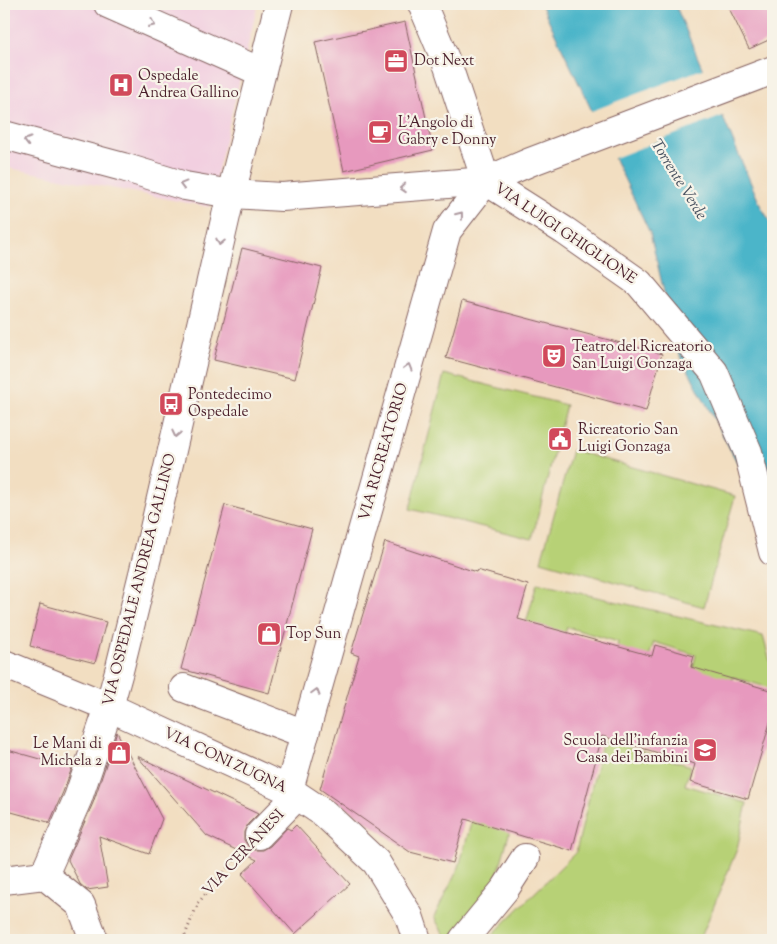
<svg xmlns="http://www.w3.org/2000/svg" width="777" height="944" viewBox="0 0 777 944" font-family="'Sorts Mill Goudy',serif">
	<rect width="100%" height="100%" fill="#f7f3e8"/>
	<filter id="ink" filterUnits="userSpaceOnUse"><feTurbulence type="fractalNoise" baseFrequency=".02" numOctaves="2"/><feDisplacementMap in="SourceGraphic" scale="10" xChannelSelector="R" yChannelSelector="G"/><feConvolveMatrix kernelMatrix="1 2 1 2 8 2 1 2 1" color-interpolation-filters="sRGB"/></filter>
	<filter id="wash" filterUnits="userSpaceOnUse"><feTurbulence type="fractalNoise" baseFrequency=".0096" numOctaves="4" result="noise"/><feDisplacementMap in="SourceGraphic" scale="20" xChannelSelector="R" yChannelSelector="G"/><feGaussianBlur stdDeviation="1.12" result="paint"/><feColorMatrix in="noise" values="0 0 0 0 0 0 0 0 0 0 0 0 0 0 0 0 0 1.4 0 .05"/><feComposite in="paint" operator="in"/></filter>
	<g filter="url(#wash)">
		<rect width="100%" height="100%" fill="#f2dec1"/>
		<path fill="#f2cfe0" d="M 4,4 L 258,4 L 209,207 L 4,167 Z"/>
		<g fill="#b7d176" stroke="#807850">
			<path d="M 444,374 L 566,405 L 532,539 L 410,509 Z"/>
			<path d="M 572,450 L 735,496 L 704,607 L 541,561 Z"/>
			<path d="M 537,583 L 763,636 L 773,672 L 773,689 L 733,677 L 730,688 L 691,676 L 696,655 L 654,642 L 646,665 L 615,655 L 618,642 L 567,627 L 495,884 L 450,940 L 447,940 L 434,917 L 459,867 Z"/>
			<path d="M 603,740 L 691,766 L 685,785 L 747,803 L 737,849 L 700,940 L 487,940 L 576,852 Z"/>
		</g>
		<path fill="#4cb5c9" stroke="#4b6a7a" d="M 541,4 L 675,4 L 761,207 L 773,226 L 773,530 L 678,351 L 650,233 Z"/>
		<path fill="#f2dec1" d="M 705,68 L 725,115 L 612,159 L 589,112 Z"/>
		<g id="blocks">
			<g fill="#e799be">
				<path d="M 727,4 L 773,4 L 773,38 L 749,49 Z"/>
				<path d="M 405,22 L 433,150 L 344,171 L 315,42 Z"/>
				<path d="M 242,248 L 322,268 L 295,379 L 214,360 Z"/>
				<path d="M 462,301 L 662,354 L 646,411 L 446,358 Z"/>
				<path d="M 225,505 L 312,529 L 269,693 L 181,669 Z"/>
				<path d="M 385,542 L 476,572 L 477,570 L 528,585 L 518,619 L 652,656 L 655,645 L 694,656 L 691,667 L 773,691 L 773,712 L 748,799 L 690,782 L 695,764 L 602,736 L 572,851 L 465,819 L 453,863 L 410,852 L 320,789 L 359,656 L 351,653 Z"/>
				<path d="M 40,604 L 106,622 L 95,663 L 30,646 Z"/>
				<path d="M 117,732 L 162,819 L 149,854 L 99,836 L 108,887 L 87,890 L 80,884 L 68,860 L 93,803 Z"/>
				<path d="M 4,749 L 72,768 L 63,792 L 49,824 L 48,822 L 4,810 Z"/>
				<path d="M 137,756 L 258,814 L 248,824 L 244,832 L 244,840 L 248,846 L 255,850 L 263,850 L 270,846 L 287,828 L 291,830 L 296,825 L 350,884 L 295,934 L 242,874 L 257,860 L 207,836 Z"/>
			</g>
		</g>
	</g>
	<g filter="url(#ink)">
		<use href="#blocks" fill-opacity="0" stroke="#856260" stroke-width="1"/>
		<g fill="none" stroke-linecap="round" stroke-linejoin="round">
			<defs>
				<g id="minor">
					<path d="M 108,4 L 261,72"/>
					<path d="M 422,4 L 448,66 L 486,181"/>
					<path d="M 4,135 L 123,167 L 185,186 L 231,194 L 282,197 L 486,181 L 530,162 L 773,70"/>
					<path d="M 486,181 L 565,231 L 639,283 L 714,372 L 748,452 L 773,552"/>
					<path d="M 4,664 L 109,707 L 289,790 L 325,814 L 376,862 L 409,916 L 417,940"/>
					<path d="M 184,688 L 305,734"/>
					<path d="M 289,790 L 447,231 L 486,181"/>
					<path d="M 259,835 L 297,796"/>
					<path d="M 44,875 L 78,798 L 109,707 L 119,671 L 153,533 L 231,194 L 279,4"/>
					<path d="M 44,875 L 81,905 L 94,940"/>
					<path d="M 4,880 L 44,875"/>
					<path d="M 463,940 L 505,889 L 525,858"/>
				</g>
			</defs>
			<use href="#minor" stroke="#856260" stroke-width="30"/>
			<path stroke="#856260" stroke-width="3" stroke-dasharray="1 4" stroke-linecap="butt" d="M 183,940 L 198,903 L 236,858"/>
			<use href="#minor" stroke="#fff" stroke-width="28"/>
		</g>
		<defs><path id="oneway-chevron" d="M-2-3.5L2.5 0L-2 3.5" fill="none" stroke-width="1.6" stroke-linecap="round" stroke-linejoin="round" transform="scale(1.25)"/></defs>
		<g stroke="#ae9aa0">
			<use href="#oneway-chevron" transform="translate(152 24) rotate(24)"/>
			<use href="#oneway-chevron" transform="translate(27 141) rotate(-165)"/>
			<use href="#oneway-chevron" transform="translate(183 185) rotate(-165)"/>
			<use href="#oneway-chevron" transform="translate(403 188) rotate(176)"/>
			<use href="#oneway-chevron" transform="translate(460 215) rotate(-52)"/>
			<use href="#oneway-chevron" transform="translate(220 242) rotate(103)"/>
			<use href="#oneway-chevron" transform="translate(408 367) rotate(-74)"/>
			<use href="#oneway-chevron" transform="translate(176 434) rotate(103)"/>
			<use href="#oneway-chevron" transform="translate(316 692) rotate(-74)"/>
		</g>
	</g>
	<defs>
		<symbol id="office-square" viewBox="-11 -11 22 22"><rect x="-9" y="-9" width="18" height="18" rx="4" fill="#d1495b" stroke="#f7f3e8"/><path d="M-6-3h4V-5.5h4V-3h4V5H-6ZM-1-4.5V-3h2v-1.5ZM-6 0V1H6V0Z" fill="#fff"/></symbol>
		<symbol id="hospital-square" viewBox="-11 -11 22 22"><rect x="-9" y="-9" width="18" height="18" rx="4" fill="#d1495b" stroke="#f7f3e8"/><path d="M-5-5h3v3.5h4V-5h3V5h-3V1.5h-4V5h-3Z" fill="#fff"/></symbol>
		<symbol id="cafe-square" viewBox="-11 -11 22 22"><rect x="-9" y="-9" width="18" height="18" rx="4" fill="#d1495b" stroke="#f7f3e8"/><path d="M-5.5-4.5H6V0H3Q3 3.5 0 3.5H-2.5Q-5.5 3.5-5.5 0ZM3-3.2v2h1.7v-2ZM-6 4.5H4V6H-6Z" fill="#fff"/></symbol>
		<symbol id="theatre-square" viewBox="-11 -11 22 22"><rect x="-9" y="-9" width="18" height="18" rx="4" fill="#d1495b" stroke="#f7f3e8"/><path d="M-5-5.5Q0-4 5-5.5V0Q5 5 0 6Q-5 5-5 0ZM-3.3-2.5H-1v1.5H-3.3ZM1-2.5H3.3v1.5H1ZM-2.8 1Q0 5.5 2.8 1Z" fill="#fff"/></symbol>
		<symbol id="bus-square" viewBox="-11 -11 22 22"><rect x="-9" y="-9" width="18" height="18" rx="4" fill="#d1495b" stroke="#f7f3e8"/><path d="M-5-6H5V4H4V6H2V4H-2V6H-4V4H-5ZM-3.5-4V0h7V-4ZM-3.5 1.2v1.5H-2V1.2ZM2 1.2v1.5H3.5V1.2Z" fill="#fff"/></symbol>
		<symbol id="civic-square" viewBox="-11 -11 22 22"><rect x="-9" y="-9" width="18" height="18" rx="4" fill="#d1495b" stroke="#f7f3e8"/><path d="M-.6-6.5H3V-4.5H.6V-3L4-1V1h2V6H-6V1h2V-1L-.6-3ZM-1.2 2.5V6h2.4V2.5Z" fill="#fff"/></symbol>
		<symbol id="shop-square" viewBox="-11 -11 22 22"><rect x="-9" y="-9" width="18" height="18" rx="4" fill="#d1495b" stroke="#f7f3e8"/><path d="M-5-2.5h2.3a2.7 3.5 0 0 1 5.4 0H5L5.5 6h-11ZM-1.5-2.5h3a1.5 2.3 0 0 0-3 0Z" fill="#fff"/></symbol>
		<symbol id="school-square" viewBox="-11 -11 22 22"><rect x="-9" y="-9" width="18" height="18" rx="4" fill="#d1495b" stroke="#f7f3e8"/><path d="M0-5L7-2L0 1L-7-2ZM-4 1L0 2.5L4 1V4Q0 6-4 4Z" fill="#fff"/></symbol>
	</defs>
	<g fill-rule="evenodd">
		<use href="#office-square" x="382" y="47" width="28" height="28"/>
		<use href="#hospital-square" x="107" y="71" width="28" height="28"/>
		<use href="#cafe-square" x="366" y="118" width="28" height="28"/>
		<use href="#theatre-square" x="540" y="342" width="28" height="28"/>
		<use href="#bus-square" x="157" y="390" width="28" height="28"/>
		<use href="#civic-square" x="546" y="425" width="28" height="28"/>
		<use href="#shop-square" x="255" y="620" width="28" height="28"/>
		<use href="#school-square" x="691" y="736" width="28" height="28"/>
		<use href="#shop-square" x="105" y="739" width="28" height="28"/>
	</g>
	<g text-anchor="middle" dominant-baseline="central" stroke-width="4.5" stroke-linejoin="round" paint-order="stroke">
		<g font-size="15" fill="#4a1f2b" stroke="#f7f3e8" text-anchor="start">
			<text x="414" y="61">Dot Next</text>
			<text x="138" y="76">Ospedale<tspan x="138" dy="17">Andrea Gallino</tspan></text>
			<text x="398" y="123">L'Angolo di<tspan x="398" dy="17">Gabry e Donny</tspan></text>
			<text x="572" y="347">Teatro del Ricreatorio<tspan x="572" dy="17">San Luigi Gonzaga</tspan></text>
			<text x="188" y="395">Pontedecimo<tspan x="188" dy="17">Ospedale</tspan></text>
			<text x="578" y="430">Ricreatorio San<tspan x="578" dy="17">Luigi Gonzaga</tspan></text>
			<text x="286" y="634">Top Sun</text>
			<text x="688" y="741" text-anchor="end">Scuola dell'infanzia<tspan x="688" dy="17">Casa dei Bambini</tspan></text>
			<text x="102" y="744" text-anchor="end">Le Mani di<tspan x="102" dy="17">Michela 2</tspan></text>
		</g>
		<g font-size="15" fill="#4a1f2b" stroke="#f7f3e8">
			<text transform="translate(565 234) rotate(34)">VIA LUIGI GHIGLIONE</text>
			<text transform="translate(384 452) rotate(-74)">VIA RICREATORIO</text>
			<text transform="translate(140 580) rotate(-76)">VIA OSPEDALE ANDREA GALLINO</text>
			<text transform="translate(225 761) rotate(25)">VIA CONI ZUGNA</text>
			<text transform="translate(244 853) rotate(-47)">VIA CERANESI</text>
		</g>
		<g font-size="16" font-style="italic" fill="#4b5462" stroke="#f7f3e8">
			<text transform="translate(678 180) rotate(58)">Torrente Verde</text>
		</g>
	</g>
	<rect width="777" height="944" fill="none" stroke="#f7f3e8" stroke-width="20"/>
</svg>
